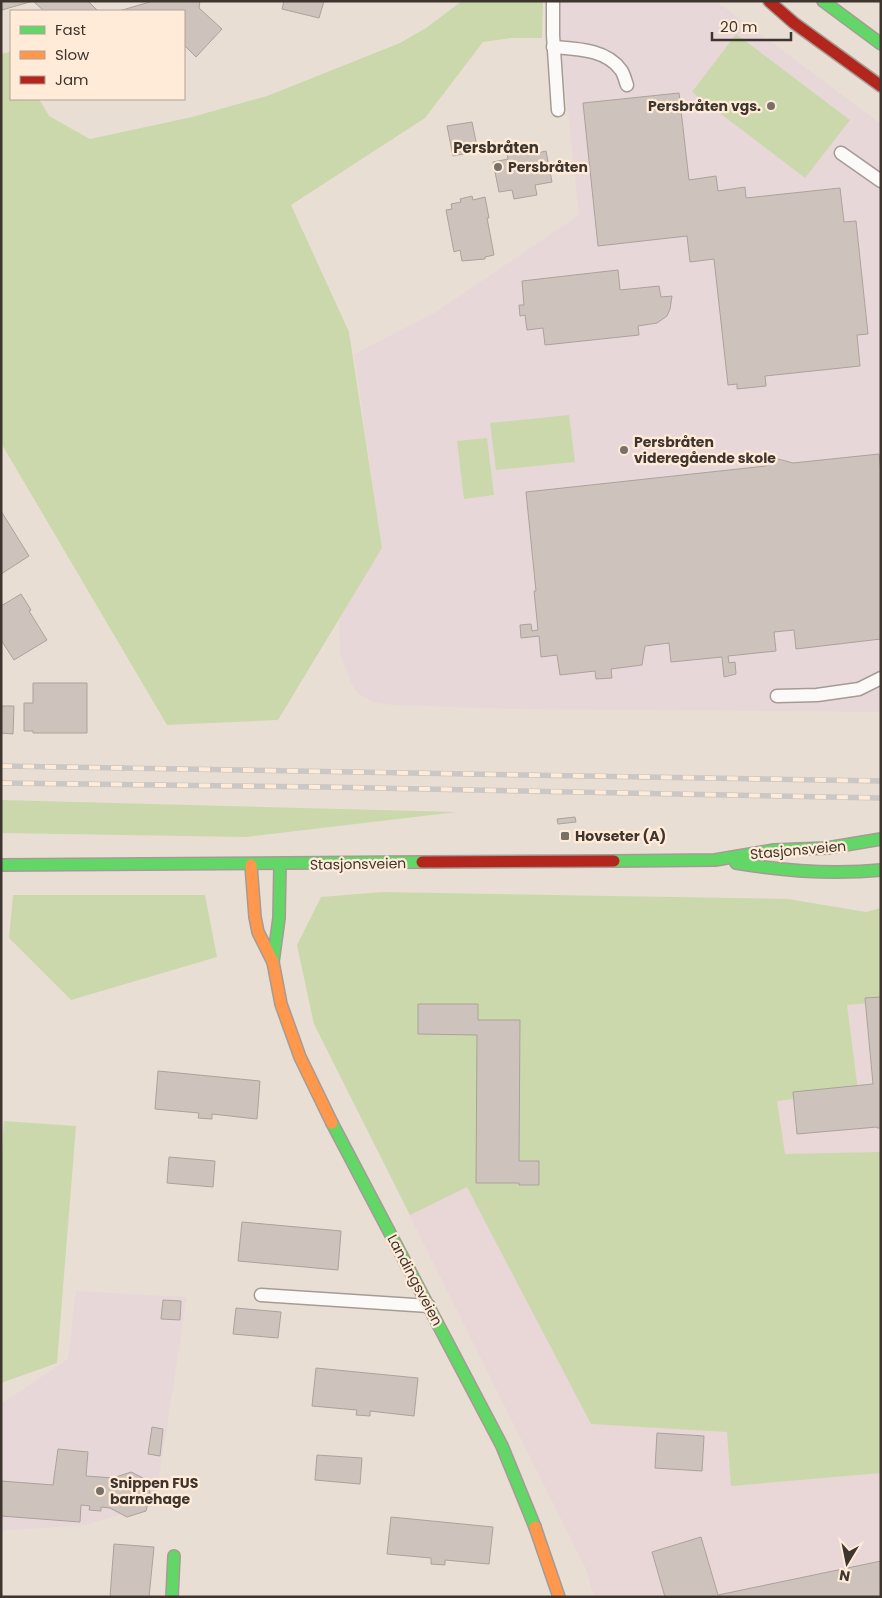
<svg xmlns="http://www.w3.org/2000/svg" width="882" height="1598" viewBox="0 0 882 1598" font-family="Poppins,sans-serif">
	<rect width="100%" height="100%" fill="#e9ded4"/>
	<path fill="#e9d6d7" d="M 321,897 L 788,899 L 866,912 L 881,908 L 881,1597 L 594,1597 L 586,1569 L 314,1024 L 297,945 Z"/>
	<g fill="#e8d7d8">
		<path d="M 560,1 L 716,1 L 881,124 L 881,712 L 511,709 L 392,705 L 373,702 L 358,694 L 351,682 L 340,654 L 339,619 L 381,545 L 354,354 L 434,313 L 579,215 L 558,21 Z"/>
		<path d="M 76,1291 L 187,1297 L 155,1504 L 86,1525 L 1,1531 L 1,1404 L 68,1359 Z"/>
	</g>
	<g fill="#cbd8ac">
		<path d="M 462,1 L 543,1 L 542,38 L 512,38 L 483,42 L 425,118 L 291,205 L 349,332 L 382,548 L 278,720 L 167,725 L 1,443 L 1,54 L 10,52 L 11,54 L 11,99 L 39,99 L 49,116 L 90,139 L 192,117 L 267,96 L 400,43 L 426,28 Z"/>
		<path d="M 736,34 L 850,120 L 805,178 L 692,92 Z"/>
		<path d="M 569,415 L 575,462 L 496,470 L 490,423 Z"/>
		<path d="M 487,438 L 494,495 L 464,499 L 457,441 Z"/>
		<path d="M 1,800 L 457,812 L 246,837 L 1,833 Z"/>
		<path d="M 382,892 L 788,899 L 866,912 L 881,908 L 881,1002 L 847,1005 L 858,1091 L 777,1101 L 785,1154 L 881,1152 L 881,1473 L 731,1486 L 727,1432 L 591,1424 L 467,1187 L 410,1215 L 314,1024 L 297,945 L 321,897 Z"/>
		<path d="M 13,895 L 205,895 L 217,957 L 71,1000 L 9,938 Z"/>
		<path d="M 4,1121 L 76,1126 L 57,1363 L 1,1383 L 1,1168 Z"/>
	</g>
	<g fill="#cdc3bc" stroke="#aba29b">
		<path d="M 1,1 L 33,1 L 2,10 Z"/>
		<path d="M 33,1 L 88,1 L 98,11 L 44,11 Z"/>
		<path d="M 153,1 L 200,1 L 199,8 L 222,29 L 196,57 L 184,45 L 184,11 L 119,11 Z"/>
		<path d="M 284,1 L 324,1 L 319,18 L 282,9 Z"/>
		<path d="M 679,93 L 689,180 L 716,176 L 718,191 L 745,187 L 746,198 L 840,188 L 844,222 L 856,221 L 868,334 L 857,335 L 860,366 L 765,376 L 766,386 L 737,389 L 737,384 L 728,385 L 714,259 L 690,262 L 687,236 L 598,246 L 583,103 Z"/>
		<path d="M 472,122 L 478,151 L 453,156 L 447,126 Z"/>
		<path d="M 529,150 L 530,155 L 546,151 L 552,182 L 535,185 L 537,195 L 514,199 L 512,190 L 499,192 L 493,162 L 508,159 L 507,154 Z"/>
		<path d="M 472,196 L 473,200 L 485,197 L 489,218 L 487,218 L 494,255 L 485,257 L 485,259 L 462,261 L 460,250 L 454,252 L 446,210 L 452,209 L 451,204 L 461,202 L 460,199 Z"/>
		<path d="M 618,270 L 620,290 L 659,286 L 661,297 L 672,296 L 670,309 L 667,316 L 657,323 L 638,326 L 639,335 L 545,345 L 543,328 L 527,330 L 525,315 L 520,316 L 519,305 L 524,305 L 522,281 Z"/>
		<path d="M 879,454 L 881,473 L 881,639 L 796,649 L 794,630 L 774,632 L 776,651 L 728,656 L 729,663 L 735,662 L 736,674 L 724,677 L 722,657 L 671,662 L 669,643 L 645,646 L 642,665 L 611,669 L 612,678 L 596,679 L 595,671 L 560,675 L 557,655 L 541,657 L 539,636 L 521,638 L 520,625 L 531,624 L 532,631 L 538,630 L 534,591 L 536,591 L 526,492 L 766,466 L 767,456 L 793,463 Z"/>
		<path d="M 1,511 L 29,556 L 1,574 Z"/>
		<path d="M 21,594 L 31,610 L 29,611 L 47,640 L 14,660 L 1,640 L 1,606 Z"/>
		<path d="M 33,683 L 87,683 L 87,733 L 33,733 L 33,731 L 24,731 L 24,703 L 33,703 Z"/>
		<path d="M 1,706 L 14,706 L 13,734 L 1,733 Z"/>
		<path d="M 575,817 L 576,822 L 558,824 L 557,819 Z"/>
		<path d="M 881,997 L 881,1128 L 877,1128 L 877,1127 L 797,1134 L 793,1092 L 873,1084 L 865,998 Z"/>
		<path d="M 418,1004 L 478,1004 L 478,1020 L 520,1020 L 519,1161 L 539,1161 L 539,1185 L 519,1185 L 519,1183 L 476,1183 L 477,1035 L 418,1034 Z"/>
		<path d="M 158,1071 L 260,1081 L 257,1119 L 212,1114 L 212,1119 L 198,1118 L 199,1113 L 155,1109 Z"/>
		<path d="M 169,1157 L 215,1161 L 213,1187 L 167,1183 Z"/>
		<path d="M 242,1222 L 341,1231 L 338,1270 L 238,1261 Z"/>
		<path d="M 163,1300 L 181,1301 L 180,1320 L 161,1319 Z"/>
		<path d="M 236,1308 L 281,1312 L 278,1338 L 233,1334 Z"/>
		<path d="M 316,1368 L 418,1378 L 414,1416 L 370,1411 L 370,1416 L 356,1415 L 357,1410 L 312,1406 Z"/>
		<path d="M 152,1427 L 163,1429 L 160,1456 L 148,1454 Z"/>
		<path d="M 657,1433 L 704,1436 L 702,1471 L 655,1468 Z"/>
		<path d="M 58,1449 L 88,1452 L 86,1476 L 113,1478 L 131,1472 L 149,1481 L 150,1496 L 146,1511 L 127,1517 L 110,1508 L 101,1507 L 101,1511 L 89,1510 L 90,1506 L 81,1505 L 80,1522 L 1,1516 L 1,1481 L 53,1485 Z"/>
		<path d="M 317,1455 L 362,1458 L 360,1484 L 315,1480 Z"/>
		<path d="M 391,1517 L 493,1527 L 489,1564 L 445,1560 L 445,1565 L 431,1564 L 431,1558 L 387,1554 Z"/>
		<path d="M 701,1537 L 718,1595 L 881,1561 L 881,1597 L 665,1597 L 652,1552 Z"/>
		<path d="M 114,1544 L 154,1547 L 149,1597 L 110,1597 Z"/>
	</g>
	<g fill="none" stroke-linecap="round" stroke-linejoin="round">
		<defs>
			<g id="lane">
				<path d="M 553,1 L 553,35 L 558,110"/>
				<path d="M 553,47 C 576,49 606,49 621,70 C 624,74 625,80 627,85"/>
				<path d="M 841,153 L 881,181"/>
				<path d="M 777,696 L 817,695 L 859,689 L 881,678"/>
				<path d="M 261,1295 L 429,1306"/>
			</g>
			<g id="fast">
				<path d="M 823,1 L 881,44"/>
				<path d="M 614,861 L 715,860 L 774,850 L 827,848 L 881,839"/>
				<path d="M 736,863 C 784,871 832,875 881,870"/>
				<path d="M 1,865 L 422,862"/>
				<path d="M 273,962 L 279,918 L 280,864"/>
				<path d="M 332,1123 L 502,1446 L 535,1527"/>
				<path d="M 172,1597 L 174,1556"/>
			</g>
			<g id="slow">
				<path d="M 251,865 L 255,917 L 258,932 L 273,962 L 281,1004 L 300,1057 L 332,1123"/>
				<path d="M 535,1527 L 559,1597"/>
			</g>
			<g id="jam">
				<path d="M 769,1 L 794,23 L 881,86"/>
				<path d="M 422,862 L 614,861"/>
			</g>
		</defs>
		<use href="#lane" stroke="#a49c94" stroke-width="15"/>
		<use href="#fast" stroke="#a49c94" stroke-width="14"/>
		<use href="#slow" stroke="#a49c94" stroke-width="14"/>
		<use href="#jam" stroke="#a49c94" stroke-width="14"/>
		<use href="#lane" stroke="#fcfaf9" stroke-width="12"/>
		<use href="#fast" stroke="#63d668" stroke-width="11"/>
		<use href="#slow" stroke="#ff974d" stroke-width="11"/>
		<use href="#jam" stroke="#b3261e" stroke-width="11"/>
		<defs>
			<g id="rail">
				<path d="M 1,766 L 881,781"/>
				<path d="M 1,783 L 324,787 L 881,798"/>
			</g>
		</defs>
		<use href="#rail" stroke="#cac7c4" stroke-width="5.5"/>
		<use href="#rail" stroke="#ffebd8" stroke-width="4" stroke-dasharray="11" stroke-linecap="butt"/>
	</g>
	<g fill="#797068" stroke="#ffebd8" stroke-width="2">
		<circle cx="771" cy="106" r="5"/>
		<circle cx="498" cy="167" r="5"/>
		<circle cx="624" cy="450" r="5"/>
		<rect x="560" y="831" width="10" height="10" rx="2.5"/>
		<circle cx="100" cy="1491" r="5"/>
	</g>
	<g text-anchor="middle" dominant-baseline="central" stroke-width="4.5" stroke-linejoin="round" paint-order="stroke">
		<g font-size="14" font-weight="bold" fill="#3d352e" stroke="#ffebd8" text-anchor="start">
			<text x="761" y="106" text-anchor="end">Persbråten vgs.</text>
			<text x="508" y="167">Persbråten</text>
			<text x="634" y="442">Persbråten<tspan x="634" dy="16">videregående skole</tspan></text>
			<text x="575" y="836">Hovseter (A)</text>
			<text x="110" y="1483">Snippen FUS<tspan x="110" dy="16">barnehage</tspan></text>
		</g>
		<g font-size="14" fill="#3d352e" stroke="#ffebd8">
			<text transform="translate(798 850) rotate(-5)">Stasjonsveien</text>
			<text transform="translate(358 864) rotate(-1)">Stasjonsveien</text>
			<text transform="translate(415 1280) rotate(62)">Landingsveien</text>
		</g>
		<g font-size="15" font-weight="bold" fill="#3d352e" stroke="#ffebd8">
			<text x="496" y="147">Persbråten</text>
		</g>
	</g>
	<rect width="882" height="1598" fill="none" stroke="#3d352e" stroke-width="5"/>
	<rect x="10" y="10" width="175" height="90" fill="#ffebd8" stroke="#b1a294"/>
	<rect x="20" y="26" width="25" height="8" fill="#63d668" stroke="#b1a294"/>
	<text x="55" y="35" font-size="15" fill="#3d352e">Fast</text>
	<rect x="20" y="51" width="25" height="8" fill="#ff974d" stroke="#b1a294"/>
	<text x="55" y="60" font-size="15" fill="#3d352e">Slow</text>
	<rect x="20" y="76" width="25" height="8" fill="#b3261e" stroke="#b1a294"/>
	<text x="55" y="85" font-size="15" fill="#3d352e">Jam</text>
	<g transform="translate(847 1563) rotate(190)" stroke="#ffebd8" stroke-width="4" paint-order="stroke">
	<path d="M0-4L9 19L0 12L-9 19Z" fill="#3d352e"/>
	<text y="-8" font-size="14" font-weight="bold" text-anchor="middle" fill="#3d352e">N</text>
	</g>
	<path d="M712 32v8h79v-8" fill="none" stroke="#3d352e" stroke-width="2.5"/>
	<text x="720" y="32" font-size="15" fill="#3d352e" stroke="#ffebd8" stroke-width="4" paint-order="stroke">20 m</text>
</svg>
